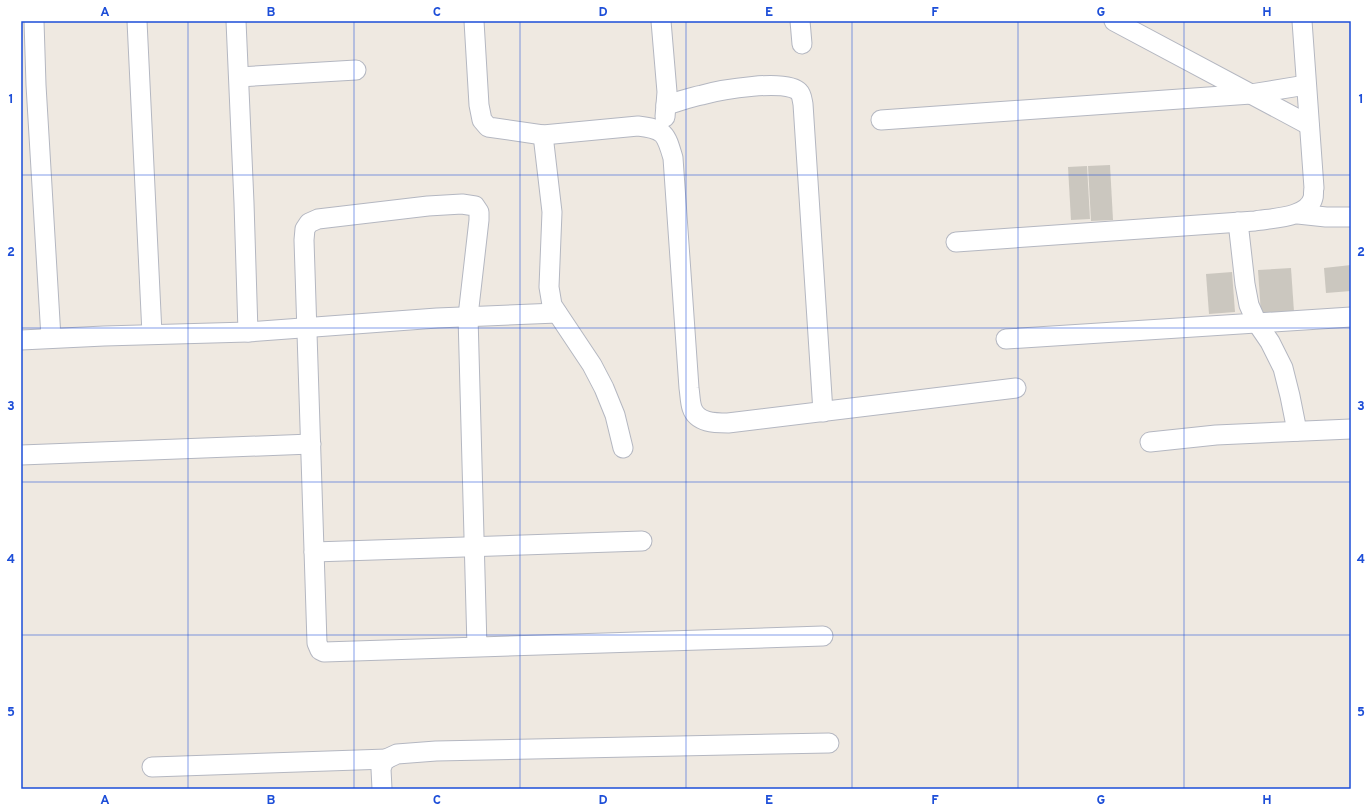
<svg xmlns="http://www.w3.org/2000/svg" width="1372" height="810" viewBox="0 0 1372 810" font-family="Overpass,sans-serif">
	<rect width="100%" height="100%" fill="#efe9e1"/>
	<g fill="#cbc7bf">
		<path d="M 1110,165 L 1113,220 L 1091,221 L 1088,166 Z"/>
		<path d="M 1087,166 L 1090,219 L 1071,220 L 1068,167 Z"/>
		<path d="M 1351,265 L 1351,291 L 1326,293 L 1324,268 Z"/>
		<path d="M 1291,268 L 1294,312 L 1261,314 L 1258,270 Z"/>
		<path d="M 1232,272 L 1235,312 L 1209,314 L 1206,274 Z"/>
	</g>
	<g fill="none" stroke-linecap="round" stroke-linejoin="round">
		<defs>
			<g id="minor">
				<path d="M 34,21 L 36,85 L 51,338"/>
				<path d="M 137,21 L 152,334"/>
				<path d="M 236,21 L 244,203 L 248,332"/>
				<path d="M 474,21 L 479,105 L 482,120 L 488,127 L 543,135 L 638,126 C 665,129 666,134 673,158 L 689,388 C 690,394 690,402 692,408 C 697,423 715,423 728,423 L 1016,388"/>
				<path d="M 661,21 L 667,92 L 665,117"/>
				<path d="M 800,21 L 802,44"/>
				<path d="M 1114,21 L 1309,125"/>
				<path d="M 239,77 L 356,70"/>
				<path d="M 666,105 C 678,102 690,97 702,95 C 719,90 788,78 799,92 C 802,95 802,100 803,104 L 823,412"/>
				<path d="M 881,120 L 1251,94 L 1306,85"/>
				<path d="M 543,135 L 552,212 L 549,287 L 552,305 L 592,365 L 604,388 L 615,415 L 623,448"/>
				<path d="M 1298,214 L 1326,217 L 1351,217"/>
				<path d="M 1238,222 L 1245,284 L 1249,305 L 1257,323 L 1270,342 L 1283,368 L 1290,396 L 1297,431"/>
				<path d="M 956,242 L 1255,221 C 1272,218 1308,218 1313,198 C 1314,195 1313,191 1314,188 L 1302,21"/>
				<path d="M 1006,339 L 1351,317"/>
				<path d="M 21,340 L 104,336 L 248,332 L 437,318 L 557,313"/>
				<path d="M 1150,442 L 1216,435 L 1351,429"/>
				<path d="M 21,455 L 311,444"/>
				<path d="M 314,552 L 642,541"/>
				<path d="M 477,647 L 468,316 L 479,220 L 479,212 L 475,206 L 462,204 L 428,206 L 318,219 L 309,223 L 305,229 L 304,240 L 317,643 L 320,650 L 324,652 C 491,646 657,640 823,636"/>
				<path d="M 152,767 L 387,759"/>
				<path d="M 382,789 L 381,769 L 384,760 L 397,754 L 436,751 L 829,743"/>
			</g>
		</defs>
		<use href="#minor" stroke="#b4b7c1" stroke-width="21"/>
		<use href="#minor" stroke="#fff" stroke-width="19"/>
	</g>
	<path fill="none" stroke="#1d4ed8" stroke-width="1" stroke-opacity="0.55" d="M 188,21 L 188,789M 354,21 L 354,789M 520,21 L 520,789M 686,21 L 686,789M 852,21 L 852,789M 1018,21 L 1018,789M 1184,21 L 1184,789M 21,175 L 1351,175M 21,328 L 1351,328M 21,482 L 1351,482M 21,635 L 1351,635"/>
	<rect width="1372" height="810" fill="none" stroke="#ffffff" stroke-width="44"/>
	<rect x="22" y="22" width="1328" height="766" fill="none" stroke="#1d4ed8" stroke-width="1.5"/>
	<g font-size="13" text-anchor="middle" font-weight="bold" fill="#1d4ed8">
		<text x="105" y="16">A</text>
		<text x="271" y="16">B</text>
		<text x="437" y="16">C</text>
		<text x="603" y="16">D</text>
		<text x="769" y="16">E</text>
		<text x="935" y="16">F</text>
		<text x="1101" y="16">G</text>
		<text x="1267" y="16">H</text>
		<text x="11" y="103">1</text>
		<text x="1361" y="103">1</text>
		<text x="11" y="256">2</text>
		<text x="1361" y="256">2</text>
		<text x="11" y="410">3</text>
		<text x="1361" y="410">3</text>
		<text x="11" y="563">4</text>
		<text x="1361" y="563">4</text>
		<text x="11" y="716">5</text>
		<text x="1361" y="716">5</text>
		<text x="105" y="804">A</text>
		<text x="271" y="804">B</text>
		<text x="437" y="804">C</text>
		<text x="603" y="804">D</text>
		<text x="769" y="804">E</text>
		<text x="935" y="804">F</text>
		<text x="1101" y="804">G</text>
		<text x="1267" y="804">H</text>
	</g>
</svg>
